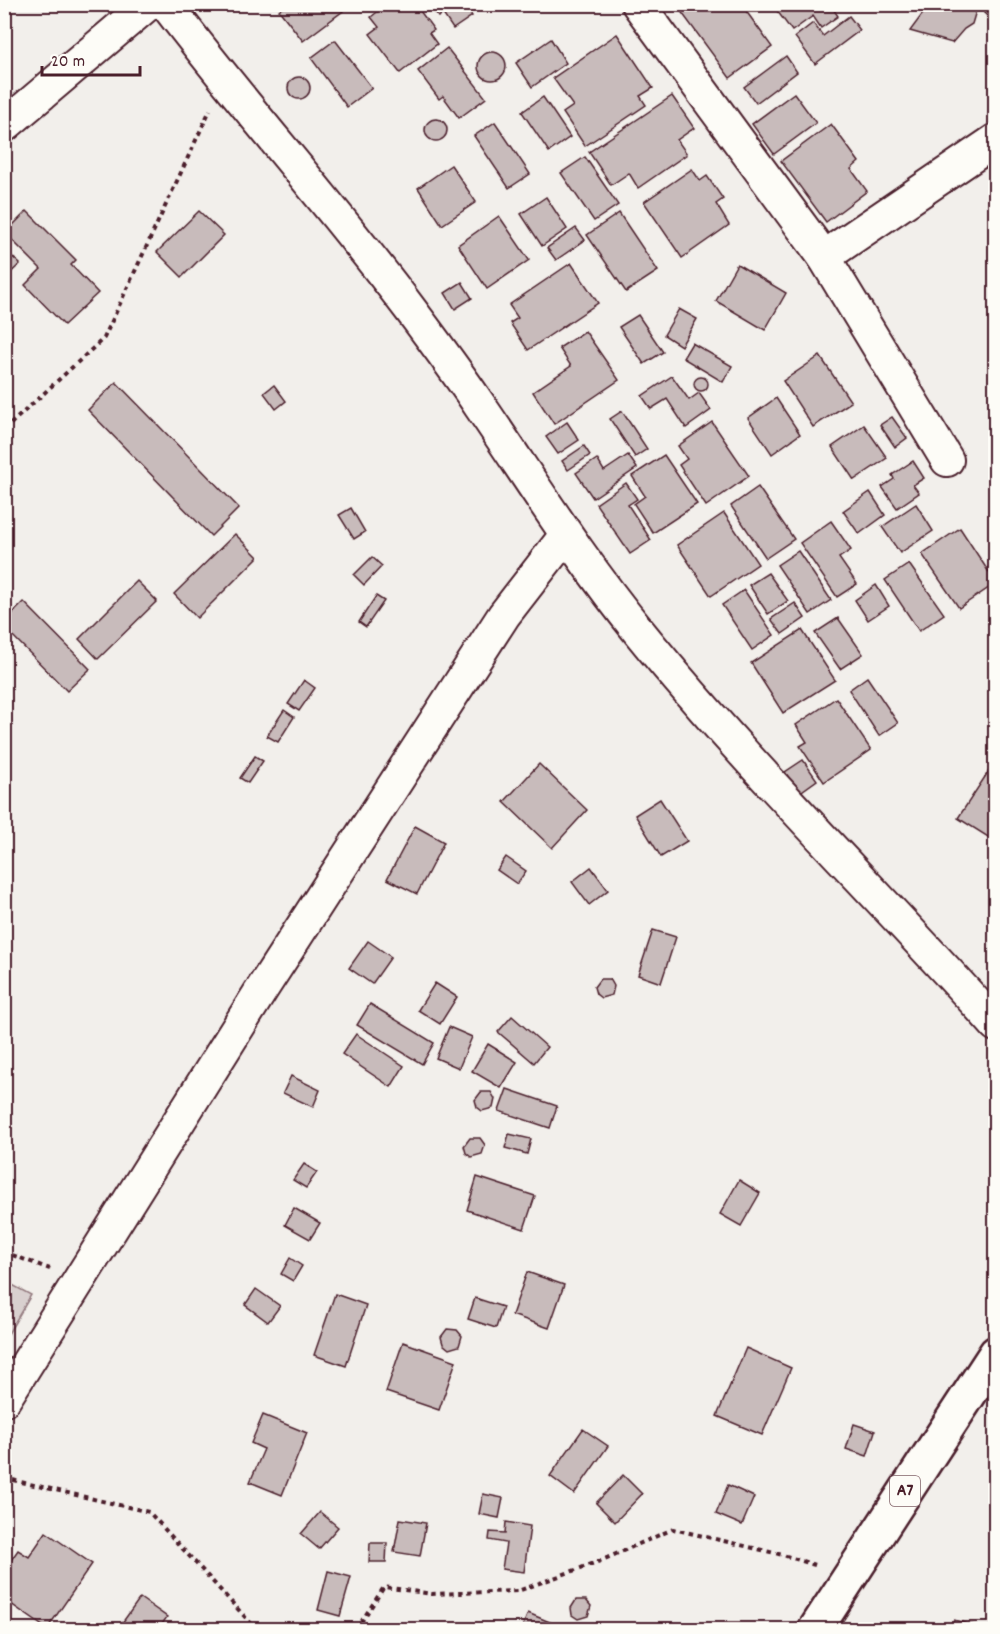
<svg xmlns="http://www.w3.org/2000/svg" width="1000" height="1634" viewBox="0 0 1000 1634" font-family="Dekko,sans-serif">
	<rect width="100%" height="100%" fill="#f2efeb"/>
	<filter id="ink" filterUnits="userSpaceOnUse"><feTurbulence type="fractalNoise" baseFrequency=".0167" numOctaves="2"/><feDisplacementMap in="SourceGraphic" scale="12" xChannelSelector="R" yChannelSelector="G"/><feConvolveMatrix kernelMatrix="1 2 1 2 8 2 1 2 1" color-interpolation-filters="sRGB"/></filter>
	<g filter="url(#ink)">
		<path fill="#d9d0cf" stroke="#92787d" stroke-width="1.5" d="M 5,1281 L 31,1295 L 5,1339 Z"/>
		<g fill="#c8bbbb" stroke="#4a1f2b" stroke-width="1.5">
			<path d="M 283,4 L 338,4 L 343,11 L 303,41 L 279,10 L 284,6 Z"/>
			<path d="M 387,4 L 415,4 L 434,30 L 429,33 L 437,44 L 400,73 L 370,34 L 379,27 L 371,17 Z"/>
			<path d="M 429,4 L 464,4 L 472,16 L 453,29 L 443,14 L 438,17 Z"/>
			<path d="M 680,4 L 741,4 L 772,47 L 730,78 L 677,6 Z"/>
			<path d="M 772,4 L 830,4 L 838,16 L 821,28 L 813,16 L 792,31 Z"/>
			<path d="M 930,4 L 978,4 L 972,24 L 964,29 L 952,43 L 910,31 Z"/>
			<path d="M 987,4 L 996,4 L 996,24 L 984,13 Z"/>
			<path d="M 849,16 L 860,30 L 815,64 L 795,37 L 813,23 L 823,36 Z"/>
			<path d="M 617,34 L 653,88 L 640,96 L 646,105 L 585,146 L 563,113 L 573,106 L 553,78 Z"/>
			<path d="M 551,39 L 566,63 L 532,87 L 516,63 Z"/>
			<path d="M 335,40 L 372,88 L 347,107 L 311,58 Z"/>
			<path d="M 447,48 L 486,98 L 459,118 L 443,96 L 439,99 L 418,71 Z"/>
			<circle cx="492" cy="66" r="14"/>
			<path d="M 786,56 L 797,72 L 756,103 L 744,87 Z"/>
			<circle cx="299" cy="88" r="11"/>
			<path d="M 794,93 L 816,123 L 774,154 L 752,124 Z"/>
			<path d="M 672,96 L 694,128 L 677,140 L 687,154 L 638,188 L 629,173 L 611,185 L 589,152 Z"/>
			<path d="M 543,97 L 570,137 L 549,152 L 522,112 Z"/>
			<circle cx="436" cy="130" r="11"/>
			<path d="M 495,122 L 530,174 L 509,188 L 474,136 Z"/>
			<path d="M 831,124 L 859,162 L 851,169 L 867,191 L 826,222 L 781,161 Z"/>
			<path d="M 585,157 L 618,205 L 594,221 L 561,173 Z"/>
			<path d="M 451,165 L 476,202 L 442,225 L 418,188 Z"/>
			<path d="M 692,169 L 700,181 L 707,176 L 723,199 L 716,204 L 729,225 L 682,258 L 644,202 Z"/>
			<path d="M 546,197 L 567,229 L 542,246 L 521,214 Z"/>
			<path d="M 27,211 L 76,260 L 71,265 L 98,293 L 64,325 L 25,285 L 41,269 L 5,233 Z"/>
			<path d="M 199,211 L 224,235 L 182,277 L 157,252 Z"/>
			<path d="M 619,213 L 658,271 L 626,292 L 587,235 Z"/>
			<path d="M 499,216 L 529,260 L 487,289 L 458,245 Z"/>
			<path d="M 576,228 L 585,240 L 556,260 L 547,248 Z"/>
			<path d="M 4,249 L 20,264 L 4,279 Z"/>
			<path d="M 571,263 L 598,303 L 528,350 L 510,323 L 518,318 L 509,305 Z"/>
			<path d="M 737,264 L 786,293 L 765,330 L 716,301 Z"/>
			<path d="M 462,282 L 472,298 L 455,309 L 445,293 Z"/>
			<path d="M 679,309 L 697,319 L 681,346 L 664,335 Z"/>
			<path d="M 638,315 L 663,352 L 644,364 L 619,327 Z"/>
			<path d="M 585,331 L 619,380 L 554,424 L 533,392 L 571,366 L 559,348 Z"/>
			<path d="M 692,343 L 732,366 L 723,382 L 683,358 Z"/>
			<path d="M 820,356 L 851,402 L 813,427 L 783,381 Z"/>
			<path d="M 672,376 L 689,400 L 699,393 L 711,410 L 686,428 L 667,399 L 651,409 L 642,396 Z"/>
			<circle cx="701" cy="384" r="7"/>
			<path d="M 116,382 L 239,508 L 211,536 L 88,410 Z"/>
			<path d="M 274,385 L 286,401 L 276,409 L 264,393 Z"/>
			<path d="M 776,398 L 800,434 L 772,454 L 748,418 Z"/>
			<path d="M 622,411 L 647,449 L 635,457 L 610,419 Z"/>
			<path d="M 892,417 L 907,438 L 895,447 L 880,425 Z"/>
			<path d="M 567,422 L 579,440 L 558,454 L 546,437 Z"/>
			<path d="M 712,422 L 749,476 L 706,506 L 679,465 L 687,459 L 678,446 Z"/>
			<path d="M 864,425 L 887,458 L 854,480 L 832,447 Z"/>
			<path d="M 584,446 L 590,455 L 568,470 L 562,461 Z"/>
			<path d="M 628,455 L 637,468 L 593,498 L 576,473 L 597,459 L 604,471 Z"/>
			<path d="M 664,455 L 697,504 L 653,533 L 634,504 L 645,496 L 632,476 Z"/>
			<path d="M 913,461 L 924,478 L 913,485 L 919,493 L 897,508 L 882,487 L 894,479 L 892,475 Z"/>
			<path d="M 626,483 L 637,499 L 628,505 L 651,540 L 630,554 L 596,504 Z"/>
			<path d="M 758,487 L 794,539 L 766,558 L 731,506 Z"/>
			<path d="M 870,492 L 885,515 L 859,534 L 843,511 Z"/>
			<path d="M 916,504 L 933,531 L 900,553 L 882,527 Z"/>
			<path d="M 351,508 L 365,532 L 354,539 L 339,515 Z"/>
			<path d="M 724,513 L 758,564 L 711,596 L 677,545 Z"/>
			<path d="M 831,521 L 851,550 L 839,558 L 857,584 L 837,597 L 800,543 Z"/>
			<path d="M 960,528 L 996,583 L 959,608 L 922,554 Z"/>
			<path d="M 235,534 L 258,557 L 197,618 L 174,594 Z"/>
			<path d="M 798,551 L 831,600 L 810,614 L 777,565 Z"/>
			<path d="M 372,557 L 382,566 L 364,585 L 354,575 Z"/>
			<path d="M 909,564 L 944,614 L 919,631 L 885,580 Z"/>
			<path d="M 768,573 L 788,601 L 768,614 L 749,585 Z"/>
			<path d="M 137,581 L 157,601 L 98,659 L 79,639 Z"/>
			<path d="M 876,585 L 889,606 L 868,620 L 855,600 Z"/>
			<path d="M 744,590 L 774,635 L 752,650 L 722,605 Z"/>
			<path d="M 376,596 L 384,601 L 366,627 L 359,622 Z"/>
			<path d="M 24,602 L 90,669 L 67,691 L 4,627 L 4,622 Z"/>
			<path d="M 795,603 L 805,618 L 782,634 L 771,619 Z"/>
			<path d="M 838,618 L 863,654 L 840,669 L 815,633 Z"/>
			<path d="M 802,630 L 835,680 L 783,713 L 751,663 Z"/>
			<path d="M 867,677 L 898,723 L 879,736 L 849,690 Z"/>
			<path d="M 304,680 L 315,688 L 299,711 L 288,704 Z"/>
			<path d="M 836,698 L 871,750 L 824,782 L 800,746 L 807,742 L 796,725 Z"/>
			<path d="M 284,710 L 294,717 L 278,742 L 267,736 Z"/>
			<path d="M 255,756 L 263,761 L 248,783 L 240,778 Z"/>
			<path d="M 803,760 L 817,780 L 799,793 L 785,772 Z"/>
			<path d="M 996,760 L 996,842 L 958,818 Z"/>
			<path d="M 539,764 L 587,810 L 552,848 L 504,802 Z"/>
			<path d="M 660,799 L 687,841 L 661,857 L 635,815 Z"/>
			<path d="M 415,826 L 444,842 L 417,894 L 387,879 Z"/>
			<path d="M 506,857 L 526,871 L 517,884 L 497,870 Z"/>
			<path d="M 591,867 L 608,890 L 589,905 L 572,882 Z"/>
			<path d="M 653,930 L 676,937 L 661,983 L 638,975 Z"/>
			<path d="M 368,941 L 391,957 L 372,984 L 349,968 Z"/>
			<path d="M 600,979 L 610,979 L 614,986 L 612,995 L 601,998 L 596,994 L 594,987 Z"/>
			<path d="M 435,983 L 457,997 L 440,1024 L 418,1010 Z"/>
			<path d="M 370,1004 L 434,1043 L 422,1064 L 357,1025 Z"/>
			<path d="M 512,1016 L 547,1047 L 534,1063 L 498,1032 Z"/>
			<path d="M 449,1027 L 472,1037 L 459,1068 L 436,1058 Z"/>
			<path d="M 356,1034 L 404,1066 L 391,1087 L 342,1054 Z"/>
			<path d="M 488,1044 L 517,1062 L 501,1088 L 472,1071 Z"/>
			<path d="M 291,1076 L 320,1090 L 313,1107 L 283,1093 Z"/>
			<path d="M 507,1089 L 557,1106 L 550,1128 L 499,1111 Z"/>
			<path d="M 481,1092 L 491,1092 L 495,1099 L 493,1108 L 482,1111 L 477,1107 L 475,1100 Z"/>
			<path d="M 509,1134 L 531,1139 L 527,1154 L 505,1148 Z"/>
			<path d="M 470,1138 L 480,1138 L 485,1145 L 482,1154 L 471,1157 L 466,1153 L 464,1146 Z"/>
			<path d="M 304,1164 L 317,1172 L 306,1188 L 293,1180 Z"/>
			<path d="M 477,1177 L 535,1196 L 524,1229 L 467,1210 Z"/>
			<path d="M 739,1180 L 760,1193 L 741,1226 L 720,1214 Z"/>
			<path d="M 294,1208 L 320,1223 L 310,1239 L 285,1225 Z"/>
			<path d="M 290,1258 L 302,1266 L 293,1281 L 281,1274 Z"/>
			<path d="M 527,1272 L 564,1285 L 549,1328 L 512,1315 Z"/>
			<path d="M 256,1289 L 280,1306 L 268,1322 L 245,1305 Z"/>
			<path d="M 335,1294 L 366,1305 L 346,1366 L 314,1355 Z"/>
			<path d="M 475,1298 L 503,1307 L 496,1328 L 468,1319 Z"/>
			<path d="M 447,1329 L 457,1330 L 462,1336 L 459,1346 L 449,1349 L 443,1344 L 441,1337 Z"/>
			<path d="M 403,1342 L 456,1361 L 439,1410 L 386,1392 Z"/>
			<path d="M 746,1348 L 791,1368 L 762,1435 L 717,1416 Z"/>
			<path d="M 263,1415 L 307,1433 L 282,1495 L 250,1482 L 264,1449 L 251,1443 Z"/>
			<path d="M 854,1424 L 875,1431 L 867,1456 L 846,1449 Z"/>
			<path d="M 583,1429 L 608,1446 L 574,1494 L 550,1476 Z"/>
			<path d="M 623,1475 L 642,1494 L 615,1522 L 596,1503 Z"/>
			<path d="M 728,1485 L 754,1497 L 742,1525 L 716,1514 Z"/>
			<path d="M 483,1494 L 503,1498 L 499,1518 L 479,1514 Z"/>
			<path d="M 320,1512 L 338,1527 L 319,1549 L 301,1534 Z"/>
			<path d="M 400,1519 L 426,1523 L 420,1556 L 394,1552 Z"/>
			<path d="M 506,1522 L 530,1526 L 524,1572 L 502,1569 L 506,1543 L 489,1540 L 490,1532 L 505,1533 Z"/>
			<path d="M 46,1532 L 92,1564 L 47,1629 L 4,1599 L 4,1592 L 10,1584 L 4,1580 L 4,1570 L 18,1550 L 29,1557 Z"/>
			<path d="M 370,1543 L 387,1543 L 386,1562 L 369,1562 Z"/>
			<path d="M 328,1571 L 351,1577 L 340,1616 L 318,1610 Z"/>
			<path d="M 140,1598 L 167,1617 L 158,1630 L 117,1630 Z"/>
			<path d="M 576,1600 L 586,1600 L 591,1606 L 588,1616 L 578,1619 L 572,1615 L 571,1608 Z"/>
			<path d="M 528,1613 L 552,1623 L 549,1630 L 521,1630 Z"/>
			<path d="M 954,1620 L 982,1628 L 951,1630 Z"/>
		</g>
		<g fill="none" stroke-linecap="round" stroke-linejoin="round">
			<defs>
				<g id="minor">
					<path d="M 166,4 C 245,108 332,205 410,309 C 434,341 458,373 480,406 C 532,482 581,561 640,633 C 751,770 878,893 996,1025"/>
					<path d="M 638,4 L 824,257 L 947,460"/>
					<path d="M 4,126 L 148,4"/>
					<path d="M 824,257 L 996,140"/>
					<path d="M 4,1400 L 262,989 L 504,615 L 566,535"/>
				</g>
				<path id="major" d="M 815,1630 L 996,1353"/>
			</defs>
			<use href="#minor" stroke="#4a1f2b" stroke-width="36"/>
			<use href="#major" stroke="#4a1f2b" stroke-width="38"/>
			<g stroke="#4a1f2b" stroke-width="4" stroke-dasharray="4.5 4.5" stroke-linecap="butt">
				<path d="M 4,430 L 104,338 L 210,110"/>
				<path d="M 4,1252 L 50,1269"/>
				<path d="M 4,1478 L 149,1512 L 257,1630"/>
				<path d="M 356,1630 L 384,1587 L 432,1594 L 518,1591 L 600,1561 L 673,1529 L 783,1555 L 818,1566"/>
			</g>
			<use href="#minor" stroke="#fdfcf7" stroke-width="32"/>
			<use href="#major" stroke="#fdfcf7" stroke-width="33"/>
		</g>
	</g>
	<g text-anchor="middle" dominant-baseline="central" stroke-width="4.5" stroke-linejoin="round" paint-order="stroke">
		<rect fill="#fdfcf7" stroke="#806168" stroke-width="1.5" x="890" y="1476" width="30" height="30" rx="4.5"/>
		<g font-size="18" font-weight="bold" fill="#4a1f2b">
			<text x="905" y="1491">A7</text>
		</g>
	</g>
	<rect width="1000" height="1634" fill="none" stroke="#fdfcf7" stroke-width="24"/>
	<rect x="12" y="12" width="976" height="1610" fill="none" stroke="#4a1f2b" stroke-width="2" filter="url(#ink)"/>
	<path d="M42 66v9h98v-9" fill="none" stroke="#4a1f2b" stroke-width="3"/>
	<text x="51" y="66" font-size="18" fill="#4a1f2b" stroke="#fdfcf7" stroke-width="4.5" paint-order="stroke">20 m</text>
</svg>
